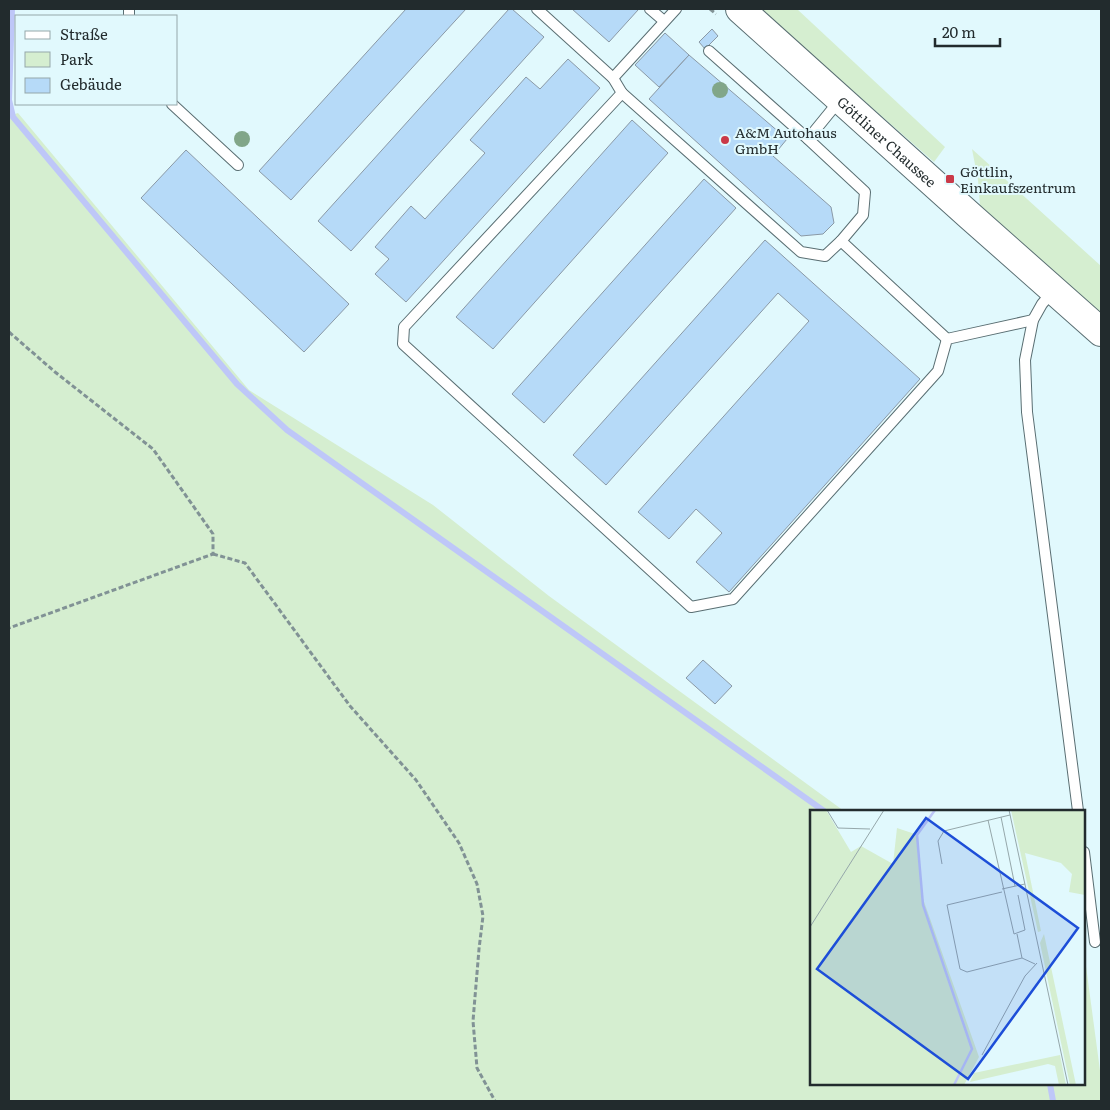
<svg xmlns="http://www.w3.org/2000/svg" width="1110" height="1110" viewBox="0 0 1110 1110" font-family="Literata,serif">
	<rect width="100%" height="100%" fill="#e1f9fd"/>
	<g fill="#d5eed0">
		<path d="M 759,9 L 797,9 L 945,147 L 934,162 Z"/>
		<path d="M 18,113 L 249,390 L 433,505 L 549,596 L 844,811 L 811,811 L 811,1084 L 1084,1084 L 1084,964 L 1086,966 L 1101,1078 L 1101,1101 L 9,1101 L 9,116 Z"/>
		<path d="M 972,149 L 1101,266 L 1101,315 L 980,206 L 978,180 Z"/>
	</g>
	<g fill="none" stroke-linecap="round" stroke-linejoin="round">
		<g stroke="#bec7f8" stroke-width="6">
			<path d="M 12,9 L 9,100 L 13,117 L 237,384 L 287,430 L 824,811"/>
			<path d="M 1050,1084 L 1053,1101"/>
		</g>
	</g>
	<g fill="#b6daf8" stroke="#8a99a6">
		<path d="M 406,9 L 466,9 L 291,200 L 259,171 Z"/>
		<path d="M 509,9 L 512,9 L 544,37 L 351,251 L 318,221 Z"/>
		<path d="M 572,9 L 637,9 L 638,10 L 609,42 Z"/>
		<path d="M 712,29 L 718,36 L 705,49 L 699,42 Z"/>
		<path d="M 665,33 L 689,55 L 659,87 L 635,65 Z"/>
		<path d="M 689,55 L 787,139 L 773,156 L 831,207 L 834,223 L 823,234 L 801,236 L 649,99 Z"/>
		<path d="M 568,59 L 600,88 L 406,302 L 375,274 L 389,259 L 375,247 L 411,206 L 425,219 L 485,153 L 470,140 L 526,77 L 540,89 Z"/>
		<path d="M 632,120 L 668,153 L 493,349 L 456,317 Z"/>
		<path d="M 186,150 L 349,304 L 304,352 L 141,198 Z"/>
		<path d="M 704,179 L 736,208 L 544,423 L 512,394 Z"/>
		<path d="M 765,240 L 920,379 L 729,592 L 696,562 L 722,533 L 696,509 L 669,539 L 638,512 L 809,321 L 778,293 L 606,485 L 573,455 Z"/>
		<path d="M 703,660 L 732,686 L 715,704 L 686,678 Z"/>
	</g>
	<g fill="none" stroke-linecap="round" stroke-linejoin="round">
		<defs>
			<g id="lane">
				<path d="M 129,9 L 129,16"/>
				<path d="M 537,9 L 613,78 L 622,93 L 801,252 L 825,256 L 841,241 L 863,215 L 865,192 L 808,139 L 709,51"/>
				<path d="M 650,9 L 664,21"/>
				<path d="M 613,78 L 676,9"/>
				<path d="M 622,93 L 404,327 L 403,344 L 691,607 L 733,599 L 938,371 L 947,339 L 1033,320"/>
				<path d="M 172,104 L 238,165"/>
				<path d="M 808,139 L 839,101"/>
				<path d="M 841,241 L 947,339"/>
				<path d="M 1053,291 L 1042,304 L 1033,320 L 1025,360 L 1027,412 L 1078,811"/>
				<path d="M 1084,852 L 1095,942"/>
			</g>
			<g id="secondary">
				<path id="s1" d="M 740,9 L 970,216 L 1101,332"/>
			</g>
		</defs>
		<use href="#lane" stroke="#596e72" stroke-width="12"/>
		<use href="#secondary" stroke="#596e72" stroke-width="30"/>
		<g stroke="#819295" stroke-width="3" stroke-dasharray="5 2.5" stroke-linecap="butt">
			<path d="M 710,9 L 716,14"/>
			<path d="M 9,332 L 55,372 L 153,449 L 213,534 L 213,554 L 9,628"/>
			<path d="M 213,554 L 245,563 L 350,706 L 416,780 L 459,843 L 477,884 L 483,916 L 479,949 L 473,1021 L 477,1068 L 495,1101"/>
		</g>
		<use href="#lane" stroke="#fff" stroke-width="10"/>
		<use href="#secondary" stroke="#fff" stroke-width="28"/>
	</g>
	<g fill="#81a689">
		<circle cx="720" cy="90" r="8"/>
		<circle cx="242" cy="139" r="8"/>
	</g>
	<g fill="#ca3948" stroke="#e1f9fd" stroke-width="2">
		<circle cx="725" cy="140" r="5"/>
		<rect x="945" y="174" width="10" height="10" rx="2.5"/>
	</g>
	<g text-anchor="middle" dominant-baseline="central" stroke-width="4" stroke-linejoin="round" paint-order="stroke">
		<g font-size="14" fill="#222b2d" stroke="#e1f9fd" text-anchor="start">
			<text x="735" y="132">A&amp;M Autohaus<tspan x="735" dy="16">GmbH</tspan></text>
			<text x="960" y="171">Göttlin,<tspan x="960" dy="16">Einkaufszentrum</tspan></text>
		</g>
		<g font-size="14" fill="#222b2d" stroke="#e1f9fd">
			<text stroke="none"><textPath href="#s1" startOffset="198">Göttliner Chaussee</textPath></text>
		</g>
	</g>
	<g transform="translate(810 810)">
		<rect width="275" height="275" fill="#e1f9fd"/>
		<path d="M 0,0 L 16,0 L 41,42 L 51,36 L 83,54 L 87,18 L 108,25 L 112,86 L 169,247 L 154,275 L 0,275 ZM 201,0 L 275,0 L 275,85 L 259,82 L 262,64 L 251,53 L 215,43 L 231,121 L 228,122 ZM 234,124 L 266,275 L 260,275 L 230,133 ZM 250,245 L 256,275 L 249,275 L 245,256 L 238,254 L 160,272 L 164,263 Z" fill="#d5eed0"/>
		<path fill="none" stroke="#bec7f8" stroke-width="2.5" d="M 125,0 L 107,25 L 113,95 L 162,239 L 144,275"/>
		<path fill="none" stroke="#95a7aa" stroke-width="1" d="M 17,0 L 28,18 L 60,19M 199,0 L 258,275M 191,7 L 205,76M 178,10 L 204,124 L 215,120 L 208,85M 132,54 L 128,31 L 134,21 L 200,5M 192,79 L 215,74M 192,82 L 137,95 L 150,159 L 157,162 L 212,148 L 225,154M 0,117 L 74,0M 207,124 L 212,148M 172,245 L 215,166 L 227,153"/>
		<path fill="#1d4ed8" fill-opacity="0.15" stroke="#1d4ed8" stroke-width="2.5" d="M 116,8 L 268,118 L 158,269 L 7,159 Z"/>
		<rect width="275" height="275" fill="none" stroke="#222b2d" stroke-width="2.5"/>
	</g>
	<rect width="1110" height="1110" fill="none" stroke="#222b2d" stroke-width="20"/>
	<rect x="15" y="15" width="162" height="90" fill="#e1f9fd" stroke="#95a7aa"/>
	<rect x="25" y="31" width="25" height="8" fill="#ffffff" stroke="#95a7aa"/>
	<text x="60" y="40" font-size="15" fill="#222b2d">Straße</text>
	<rect x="25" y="52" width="25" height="15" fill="#d5eed0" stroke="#95a7aa"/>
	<text x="60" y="65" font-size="15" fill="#222b2d">Park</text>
	<rect x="25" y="78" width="25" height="15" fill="#b6daf8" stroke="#95a7aa"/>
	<text x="60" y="90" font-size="15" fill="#222b2d">Gebäude</text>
	<path d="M935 38v8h65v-8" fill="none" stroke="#222b2d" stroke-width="2.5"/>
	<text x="942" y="38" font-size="15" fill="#222b2d" stroke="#e1f9fd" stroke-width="4" paint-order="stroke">20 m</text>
</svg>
